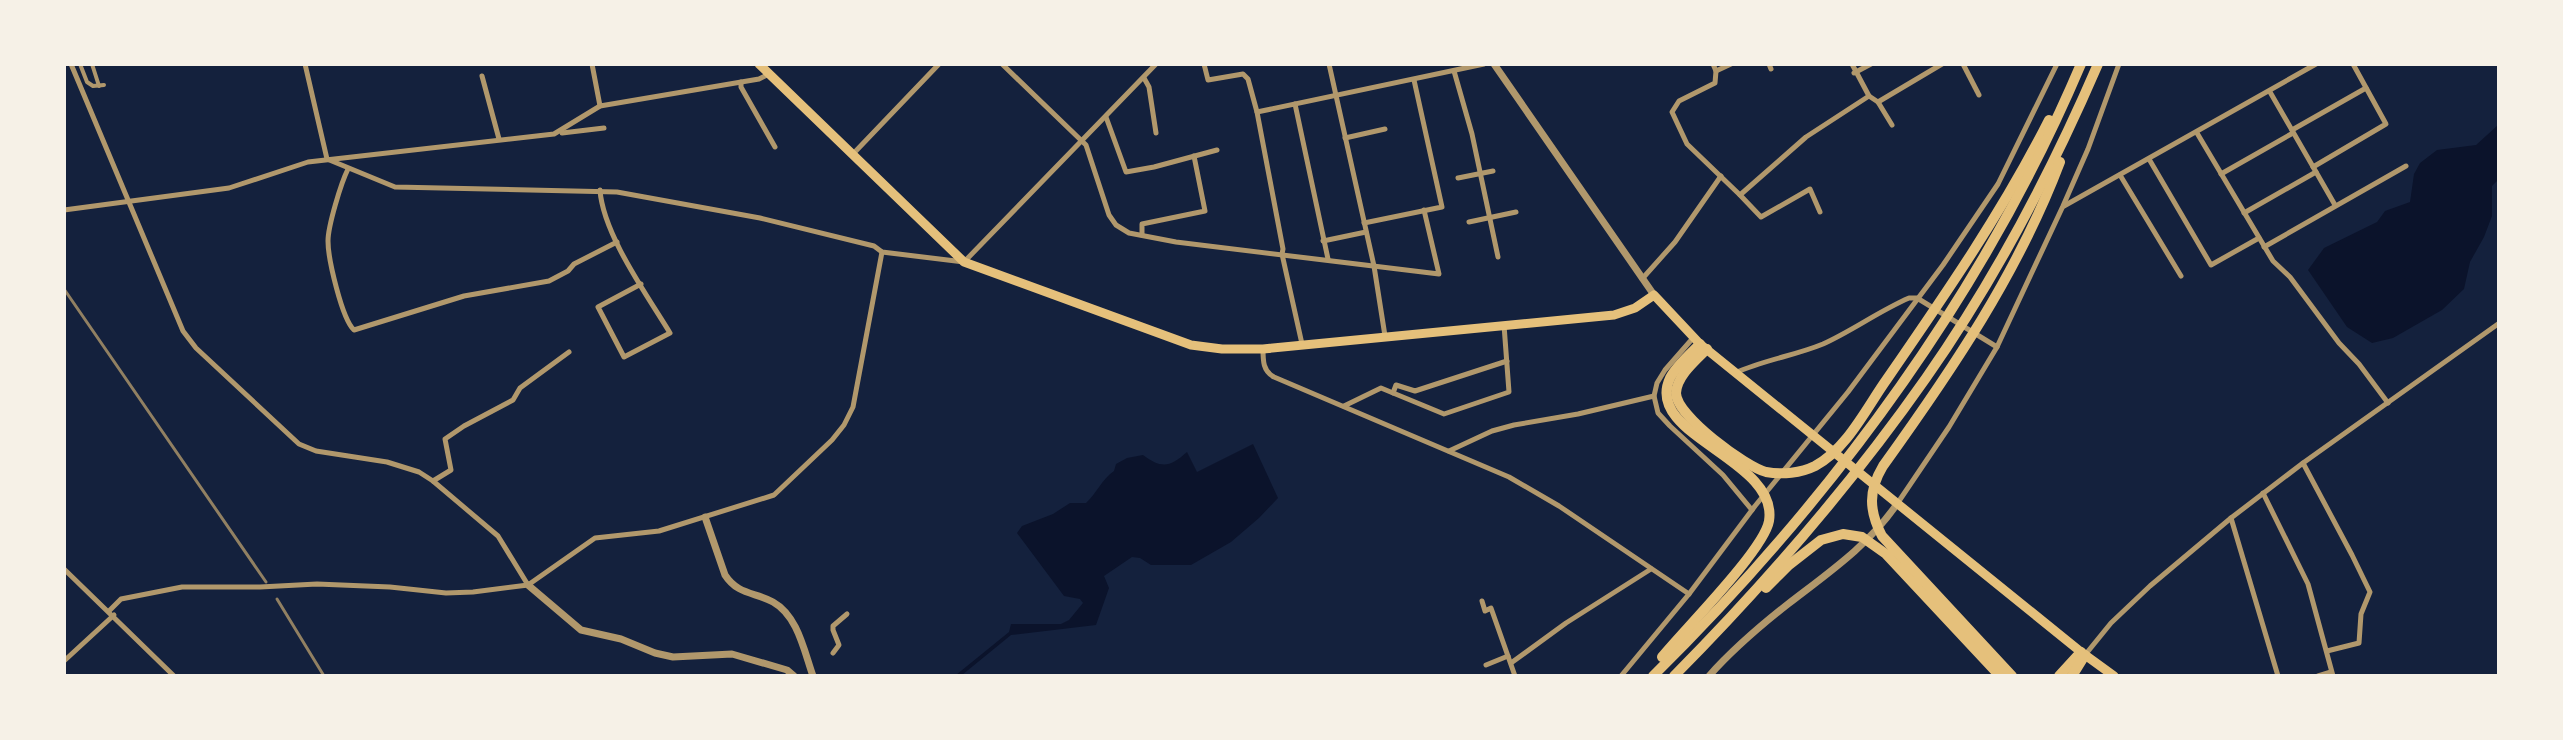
<svg xmlns="http://www.w3.org/2000/svg" width="2563" height="740" viewBox="0 0 2563 740" font-family="Helvetica,sans-serif">
	<rect width="100%" height="100%" fill="#14213d"/>
	<g fill="#0b132b">
		<path d="M 2498,125 L 2498,180 L 2492,186 L 2492,216 L 2484,237 L 2470,262 L 2464,289 L 2442,310 L 2393,338 L 2372,343 L 2347,327 L 2308,270 L 2324,248 L 2377,222 L 2385,211 L 2410,202 L 2414,174 L 2420,163 L 2437,150 L 2476,145 Z"/>
		<path d="M 1253,444 L 1278,498 L 1259,518 L 1231,542 L 1191,565 L 1151,565 L 1140,558 L 1132,557 L 1104,576 L 1109,588 L 1096,625 L 1011,635 L 962,675 L 956,675 L 1009,632 L 1011,624 L 1061,624 L 1069,620 L 1083,603 L 1080,599 L 1064,596 L 1017,533 L 1022,526 L 1053,514 L 1070,503 L 1086,503 C 1097,493 1101,480 1114,471 L 1116,464 L 1127,458 L 1143,455 C 1162,469 1170,467 1187,452 L 1197,472 Z"/>
	</g>
	<g fill="none" stroke-linecap="round" stroke-linejoin="round">
		<g stroke="#b1986c" stroke-width="4">
			<path d="M 80,64 L 87,82 L 93,86 L 104,85"/>
			<path d="M 92,64 L 99,86"/>
		</g>
		<g stroke="#b1986c" stroke-width="5">
			<path d="M 71,64 L 183,331 L 196,348 L 299,444 L 316,451 L 387,462 L 419,472 L 433,481 L 498,536 L 528,585"/>
			<path d="M 305,64 L 327,159"/>
			<path d="M 592,64 L 600,106"/>
			<path d="M 1002,64 L 1086,145 L 1109,215 L 1116,225 L 1129,233 L 1176,242 L 1439,274 L 1424,210"/>
			<path d="M 1204,64 L 1208,80 L 1243,74 L 1248,79 L 1257,112 L 1283,249 L 1282,254 L 1302,344"/>
			<path d="M 1329,64 L 1374,266 L 1385,336"/>
			<path d="M 1713,64 L 1716,71 L 1731,64"/>
			<path d="M 1769,64 L 1771,69"/>
			<path d="M 1963,64 L 1979,95"/>
			<path d="M 1454,71 L 1472,134 L 1498,257"/>
			<path d="M 1716,71 L 1715,83 L 1679,101 L 1672,112 L 1687,144 L 1740,195 L 1806,137 L 1869,96 L 1852,64"/>
			<path d="M 1854,73 L 1871,64"/>
			<path d="M 482,76 L 499,139"/>
			<path d="M 1144,78 L 1149,87 L 1156,133"/>
			<path d="M 741,82 L 741,87 L 775,147"/>
			<path d="M 2270,92 L 2335,205"/>
			<path d="M 1869,96 L 1878,102 L 1892,125"/>
			<path d="M 1878,102 L 1942,64"/>
			<path d="M 1295,104 L 1328,259"/>
			<path d="M 1257,112 L 1484,64"/>
			<path d="M 1106,117 L 1126,172 L 1154,167 L 1217,150"/>
			<path d="M 2292,130 L 2366,88"/>
			<path d="M 562,133 L 604,128"/>
			<path d="M 2197,133 L 2273,261 L 2290,277 L 2339,343 L 2359,364 L 2388,403"/>
			<path d="M 1345,138 L 1385,129"/>
			<path d="M 852,155 L 939,64"/>
			<path d="M 327,159 L 395,187 L 617,192 L 760,218 L 874,246 L 882,252 L 964,262 L 1156,64"/>
			<path d="M 2149,159 L 2211,265 L 2259,238"/>
			<path d="M 2313,167 L 2386,124 L 2353,64"/>
			<path d="M 348,169 C 341,183 328,226 328,241 C 328,259 342,319 354,330 L 464,296 L 549,281 L 568,271 L 574,264 L 617,242"/>
			<path d="M 2221,174 L 2293,133"/>
			<path d="M 2120,175 L 2181,276"/>
			<path d="M 1458,178 L 1493,171"/>
			<path d="M 600,190 C 603,234 647,295 670,333 L 624,357 L 598,307 L 641,284"/>
			<path d="M 1740,195 L 1761,217 L 1810,189 L 1820,212"/>
			<path d="M 2064,206 L 2316,64"/>
			<path d="M 64,210 L 229,188 L 308,162 L 554,134 L 600,106 L 759,79 L 769,74"/>
			<path d="M 2244,213 L 2316,172"/>
			<path d="M 1469,222 L 1516,212"/>
			<path d="M 1364,223 L 1442,207 L 1414,80"/>
			<path d="M 1142,235 L 1142,224 L 1205,211 L 1194,156"/>
			<path d="M 1323,241 L 1366,232"/>
			<path d="M 2264,247 L 2406,166"/>
			<path d="M 1642,279 L 1675,242 L 1721,176"/>
			<path d="M 1693,338 L 1665,370 L 1657,383 L 1654,396 L 1658,413 L 1670,426 L 1723,475 L 1752,510"/>
			<path d="M 1263,349 C 1263,361 1263,371 1274,377 L 1509,477 L 1559,506 L 1689,594"/>
			<path d="M 1735,373 C 1763,360 1794,356 1823,344 C 1852,331 1879,311 1909,298 L 1917,298 L 1997,347"/>
			<path d="M 1393,393 L 1396,385 L 1415,391 L 1507,361"/>
			<path d="M 1344,406 L 1381,388 L 1444,414 L 1509,392 L 1504,325"/>
			<path d="M 1449,451 L 1492,431 L 1514,425 L 1578,414 L 1654,396"/>
			<path d="M 2303,463 L 2352,555 L 2370,592 L 2361,614 L 2359,643 L 2327,651"/>
			<path d="M 433,481 L 451,470 L 445,439 L 464,426 L 513,400 L 520,388 L 569,352"/>
			<path d="M 2263,493 L 2308,584 L 2333,676"/>
			<path d="M 1897,504 L 1949,427 L 1997,347 L 2063,206 L 2088,149 L 2119,64"/>
			<path d="M 2231,518 L 2278,676"/>
			<path d="M 64,569 L 174,676"/>
			<path d="M 1482,601 L 1485,611 L 1491,608 L 1515,676"/>
			<path d="M 109,611 L 121,599 L 182,587 L 260,587 L 317,584 L 390,587 L 446,593 L 473,592 L 528,585 L 595,538 L 659,531 L 774,495 L 832,440 L 844,425 L 853,407 L 882,252"/>
			<path d="M 833,653 L 839,645 L 833,630 L 833,626 L 847,614"/>
			<path d="M 2085,655 L 2111,623 L 2150,586 L 2231,518 L 2303,463 L 2498,324"/>
			<path d="M 64,661 L 114,615"/>
			<path d="M 1511,663 L 1566,623 L 1651,569"/>
			<path d="M 1486,665 L 1508,656"/>
			<path d="M 1621,676 L 1689,594 L 1755,506 L 1848,392 L 1943,265 L 1998,184 L 2057,64"/>
			<path d="M 2318,676 L 2331,672"/>
		</g>
		<g stroke="#b1986c" stroke-width="7">
			<path d="M 1494,64 L 1654,295"/>
			<path d="M 705,517 L 725,575 C 738,595 755,592 773,602 C 798,616 804,651 813,676"/>
			<path d="M 528,585 L 581,630 L 621,639 L 655,653 L 673,657 L 732,654 L 787,670 L 794,676"/>
			<path d="M 1709,676 C 1733,649 1760,626 1788,604 C 1828,573 1868,546 1897,504"/>
		</g>
		<path stroke="#e5c07b" stroke-width="9" d="M 759,64 L 964,262 L 1191,345 L 1222,349 L 1263,349 L 1614,315 L 1635,308 L 1654,295 L 1700,344 L 2081,652 L 2114,676"/>
		<g stroke="#e5c07b" stroke-width="10">
			<path d="M 1707,349 C 1695,361 1677,376 1676,393 C 1676,416 1746,467 1766,472 C 1782,475 1801,473 1815,466 C 1847,449 1867,407 1887,379 C 1945,295 2003,211 2049,120"/>
			<path d="M 1766,588 L 1789,565 L 1821,540 L 1843,534 L 1862,537 L 1886,554 L 2000,676"/>
			<path d="M 1662,657 C 1684,630 1764,550 1769,521 C 1779,459 1643,436 1670,378 C 1676,366 1690,354 1700,344"/>
			<path d="M 1653,676 C 1832,499 1982,297 2081,64"/>
			<path d="M 1674,676 C 1766,583 1851,485 1926,378 C 1994,281 2051,173 2098,64"/>
			<path d="M 2012,676 L 1882,536 C 1869,511 1868,491 1883,466 C 1952,370 2018,273 2060,162"/>
			<path d="M 2059,676 L 2081,652"/>
			<path d="M 2072,676 L 2085,655"/>
		</g>
		<g stroke="#918062" stroke-width="3">
			<path d="M 64,289 L 266,582"/>
			<path d="M 277,599 L 324,676"/>
		</g>
	</g>
	<rect width="2563" height="740" fill="none" stroke="#f6f1e7" stroke-width="132"/>
</svg>
